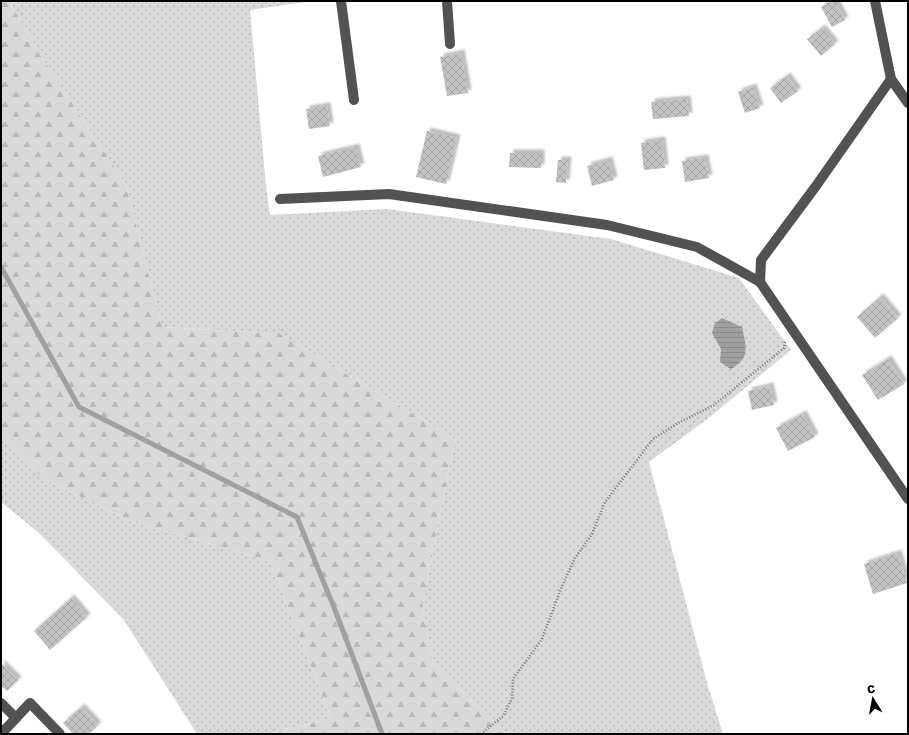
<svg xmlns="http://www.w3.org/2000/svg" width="909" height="735" viewBox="0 0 909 735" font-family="'Golos Text',sans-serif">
	<defs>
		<pattern id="grass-dots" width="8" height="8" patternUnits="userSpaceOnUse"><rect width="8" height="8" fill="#d9d9d9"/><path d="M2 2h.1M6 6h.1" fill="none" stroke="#b8b8b8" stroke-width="1.8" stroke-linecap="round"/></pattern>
		<pattern id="forest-firs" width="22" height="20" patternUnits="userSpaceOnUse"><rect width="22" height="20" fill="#d9d9d9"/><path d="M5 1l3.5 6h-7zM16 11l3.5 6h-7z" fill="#b8b8b8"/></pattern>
		<pattern id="water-rules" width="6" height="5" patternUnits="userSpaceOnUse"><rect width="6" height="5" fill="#a0a0a0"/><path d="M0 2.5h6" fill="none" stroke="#888"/></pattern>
		<pattern id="building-cross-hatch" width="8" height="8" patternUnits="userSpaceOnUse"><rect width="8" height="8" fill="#c2c2c2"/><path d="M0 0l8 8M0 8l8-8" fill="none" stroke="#a5a5a5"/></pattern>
		<filter id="shadow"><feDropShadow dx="3.5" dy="-3.5" stdDeviation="1" flood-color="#0004"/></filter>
	</defs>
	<rect width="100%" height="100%" fill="#fff"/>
	<g fill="url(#grass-dots)">
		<path d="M 9,1 L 312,1 L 250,10 L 266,186 L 270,215 L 387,209 L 611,239 L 739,278 L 791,350 L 710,417 L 649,462 L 707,683 L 723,734 L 506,734 L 433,663 L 422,607 L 455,439 L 280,334 L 162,327 L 126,185 L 43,59 Z"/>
		<path d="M 1,435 L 44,479 L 130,521 L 270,561 L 331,718 L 269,734 L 197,734 L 124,620 L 39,533 L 1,502 Z"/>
	</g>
	<path fill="url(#forest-firs)" d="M 1,1 L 9,1 L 43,59 L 126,185 L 162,327 L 280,334 L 455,439 L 422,607 L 433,663 L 506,734 L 269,734 L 331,718 L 270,561 L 130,521 L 44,479 L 1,435 Z"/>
	<path fill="url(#water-rules)" d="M 722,318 L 742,327 C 746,346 751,358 731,369 L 720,362 L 721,349 L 712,333 L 715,323 Z"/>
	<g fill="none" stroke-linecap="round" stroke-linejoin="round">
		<path stroke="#a0a0a0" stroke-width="5" d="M 1,267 L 79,407 L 297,517 L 335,610 L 382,734"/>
	</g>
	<g fill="url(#building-cross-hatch)" filter="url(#shadow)">
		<path d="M 831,1 L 835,1 L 845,20 L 832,27 L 821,7 Z"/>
		<path d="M 822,28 L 835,44 L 821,56 L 807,39 Z"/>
		<path d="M 461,53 L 468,93 L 447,96 L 440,57 Z"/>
		<path d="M 787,76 L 798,91 L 781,103 L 770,88 Z"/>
		<path d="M 753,87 L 760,108 L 745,113 L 738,92 Z"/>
		<path d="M 687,99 L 689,116 L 653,119 L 651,102 Z"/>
		<path d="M 327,106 L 330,126 L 309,129 L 306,109 Z"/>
		<path d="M 427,131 L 457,138 L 446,184 L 416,177 Z"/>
		<path d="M 662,140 L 665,168 L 644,170 L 641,143 Z"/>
		<path d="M 356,147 L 361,167 L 323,177 L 318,156 Z"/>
		<path d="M 510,153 L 541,153 L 541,168 L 509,167 Z"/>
		<path d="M 705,158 L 709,178 L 685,182 L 682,161 Z"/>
		<path d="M 558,160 L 568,160 L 566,183 L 556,182 Z"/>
		<path d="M 609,160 L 614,180 L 592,186 L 587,166 Z"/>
		<path d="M 880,297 L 898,318 L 875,338 L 857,317 Z"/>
		<path d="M 888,359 L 904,384 L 878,400 L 862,375 Z"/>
		<path d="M 770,386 L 774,405 L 752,410 L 748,391 Z"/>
		<path d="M 803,414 L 815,437 L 788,451 L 776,428 Z"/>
		<path d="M 898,553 L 907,583 L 873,594 L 864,564 Z"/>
		<path d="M 71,598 L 87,617 L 50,650 L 34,631 Z"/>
		<path d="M 1,663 L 18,680 L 7,691 L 1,686 Z"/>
		<path d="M 81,707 L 98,725 L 89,734 L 73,734 L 63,723 Z"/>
	</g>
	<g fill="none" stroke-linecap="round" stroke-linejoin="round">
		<path stroke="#747474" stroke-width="2.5" stroke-dasharray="1 2" stroke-linecap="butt" d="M 481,734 L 503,716 L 512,699 L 513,679 L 542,639 L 562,586 L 575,558 L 592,534 L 605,502 L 653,439 L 678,423 L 714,405 L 784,348 L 785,341"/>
		<g stroke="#525252" stroke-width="10">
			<path d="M 341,1 L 354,100"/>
			<path d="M 447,1 L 450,44"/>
			<path d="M 875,1 L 891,79 L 908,103"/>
			<path d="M 891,79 L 816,186 L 761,260 L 760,282 L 908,499"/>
			<path d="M 280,199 L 389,194 L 607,225 L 697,247 L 760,282"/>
			<path d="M 1,703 L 16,718"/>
			<path d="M 1,734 L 30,703 L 60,734"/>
		</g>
	</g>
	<rect width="909" height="735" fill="none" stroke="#000000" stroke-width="4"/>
	<g transform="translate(873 699) rotate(349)" stroke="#ffffff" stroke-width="3" paint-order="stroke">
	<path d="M0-3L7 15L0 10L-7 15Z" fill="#000000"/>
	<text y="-6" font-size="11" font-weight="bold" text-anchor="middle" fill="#000000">С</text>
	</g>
</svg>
